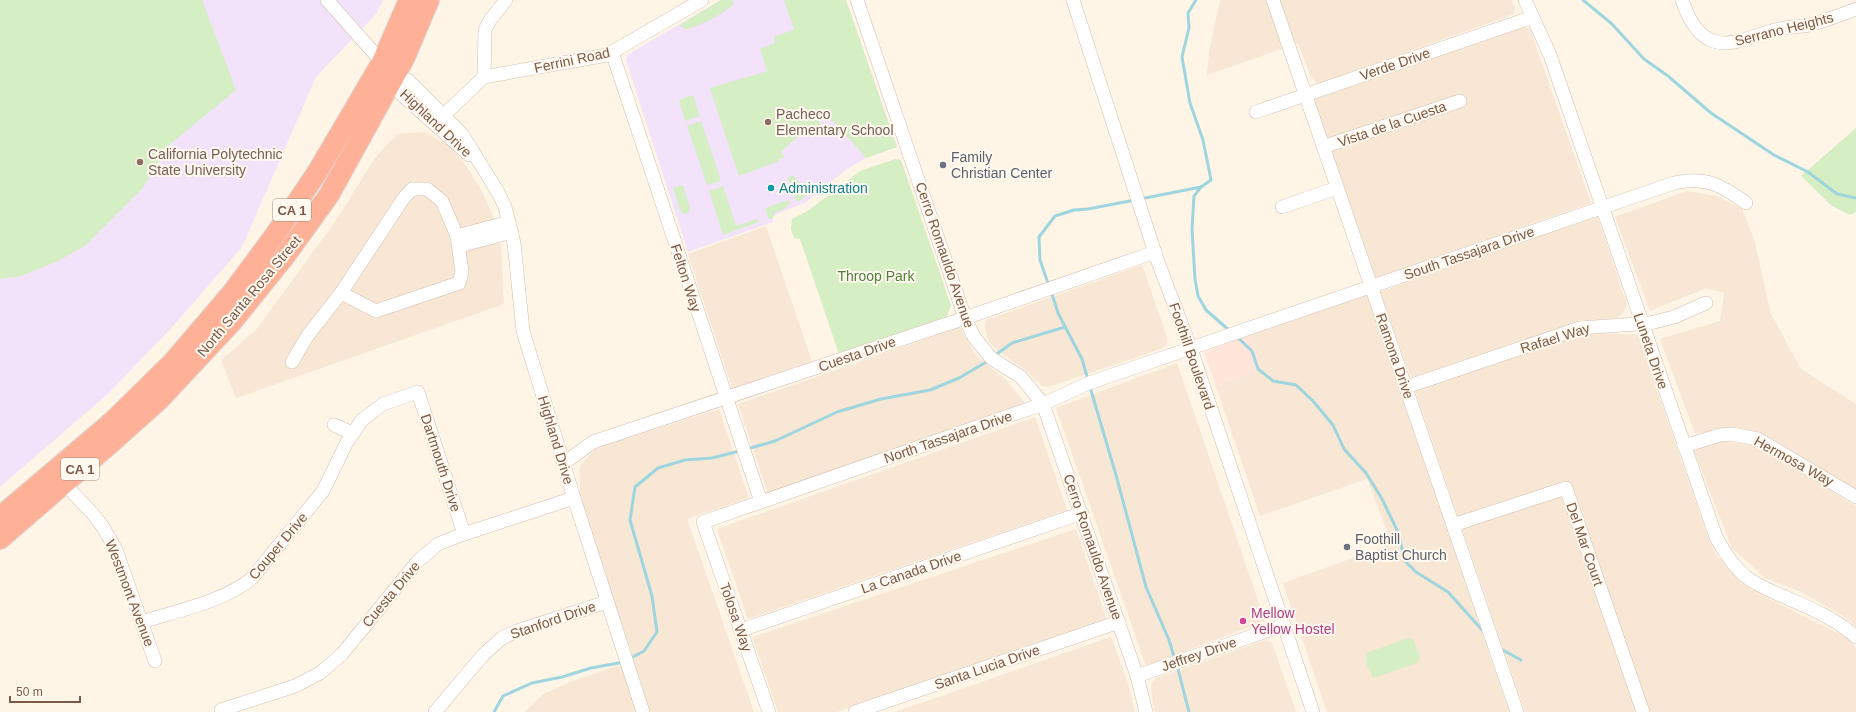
<svg xmlns="http://www.w3.org/2000/svg" width="1856" height="712" viewBox="0 0 1856 712" font-family="Arial,sans-serif">
	<rect width="100%" height="100%" fill="#fef5e7"/>
	<g fill="#f7e7d4">
		<path d="M 1220,0 L 1511,0 L 1515,7 L 1514,14 L 1318,84 L 1311,77 L 1298,43 L 1207,75 L 1209,53 Z"/>
		<path d="M 1524,27 L 1530,29 L 1591,203 L 1376,278 L 1313,100 Z"/>
		<path d="M 425,132 L 450,146 L 469,170 L 482,192 L 493,216 L 501,246 L 504,304 L 236,398 L 221,360 L 256,330 L 337,219 L 375,158 L 397,134 Z"/>
		<path d="M 1687,191 L 1717,196 L 1742,209 L 1754,239 L 1771,314 L 1801,369 L 1856,404 L 1856,490 L 1749,430 L 1695,433 L 1660,339 L 1720,321 L 1724,293 L 1706,288 L 1650,311 L 1615,217 Z"/>
		<path d="M 1597,215 L 1627,304 L 1623,313 L 1615,319 L 1581,320 L 1411,378 L 1380,292 Z"/>
		<path d="M 766,226 L 812,362 L 732,388 L 688,254 Z"/>
		<path d="M 1142,265 L 1167,337 L 1167,345 L 1161,349 L 1048,387 L 1042,386 L 1029,373 L 997,350 L 989,342 L 985,328 L 986,320 Z"/>
		<path d="M 1367,295 L 1509,712 L 1327,712 L 1283,583 L 1392,544 L 1367,479 L 1260,516 L 1216,386 L 1263,369 L 1250,335 Z"/>
		<path d="M 960,327 L 975,355 L 1006,380 L 1027,405 L 768,494 L 738,404 Z"/>
		<path d="M 1593,333 L 1638,335 L 1709,540 L 1717,556 L 1729,570 L 1741,583 L 1757,593 L 1846,637 L 1856,647 L 1856,712 L 1525,712 L 1415,391 L 1582,334 Z"/>
		<path d="M 1177,363 L 1265,621 L 1146,666 L 1056,408 Z"/>
		<path d="M 719,409 L 749,498 L 687,519 L 754,712 L 525,712 L 542,695 L 570,682 L 634,660 L 580,499 L 580,466 L 596,448 Z"/>
		<path d="M 1035,417 L 1067,510 L 748,619 L 717,529 Z"/>
		<path d="M 1712,441 L 1753,444 L 1808,476 L 1856,507 L 1856,626 L 1842,615 L 1801,592 L 1765,578 L 1732,548 L 1694,451 Z"/>
		<path d="M 1076,529 L 1107,620 L 837,712 L 778,712 L 752,637 Z"/>
		<path d="M 1111,637 L 1127,680 L 1135,712 L 895,712 Z"/>
		<path d="M 1266,640 L 1272,643 L 1296,712 L 1154,712 L 1151,686 L 1156,678 Z"/>
	</g>
	<path fill="#ffe5da" d="M 1250,335 L 1263,369 L 1216,386 L 1204,352 Z"/>
	<g fill="#f2e3fb">
		<path d="M 0,0 L 383,0 L 377,13 L 316,77 L 242,247 L 174,325 L 109,393 L 0,487 Z"/>
		<path d="M 721,0 L 846,0 L 897,147 L 866,158 L 847,169 L 805,203 L 779,213 L 773,217 L 773,222 L 688,252 L 626,60 L 627,55 Z"/>
	</g>
	<g fill="#d6eec3">
		<path d="M 0,0 L 202,0 L 236,90 L 169,145 L 143,188 L 85,246 L 56,262 L 21,276 L 0,279 Z"/>
		<path d="M 721,0 L 733,0 L 733,4 C 729,11 693,30 685,29 L 680,26 L 681,24 Z"/>
		<path d="M 784,0 L 846,0 L 897,147 L 866,158 L 834,122 L 818,116 L 823,133 C 807,123 792,143 781,152 L 785,158 L 781,158 L 777,162 L 739,176 L 710,88 L 767,71 L 760,49 L 775,43 L 775,36 L 794,30 Z"/>
		<path d="M 693,95 L 700,116 L 685,121 L 679,100 Z"/>
		<path d="M 701,121 L 721,181 L 707,185 L 687,126 Z"/>
		<path d="M 1856,128 L 1856,212 L 1850,215 L 1832,206 L 1801,176 Z"/>
		<path d="M 895,159 L 901,160 L 951,305 L 947,316 L 941,319 L 839,354 L 800,239 L 794,238 L 791,229 L 792,219 L 809,210 L 860,171 Z"/>
		<path d="M 793,175 L 808,193 L 800,201 L 796,201 L 788,178 Z"/>
		<path d="M 683,185 L 690,208 L 688,213 L 685,214 L 681,212 L 673,188 Z"/>
		<path d="M 723,186 L 736,226 L 757,219 L 759,222 L 723,235 L 709,191 Z"/>
		<path d="M 789,200 L 790,203 L 786,208 L 776,212 L 772,219 L 768,218 L 765,208 Z"/>
		<path d="M 1409,638 L 1414,641 L 1420,658 L 1417,663 L 1373,678 L 1366,663 L 1366,653 Z"/>
	</g>
	<g fill="none" stroke-linecap="round" stroke-linejoin="round">
		<g stroke="#9ed5de" stroke-width="3">
			<path d="M 1196,0 L 1188,13 L 1189,28 L 1182,57 L 1190,103 L 1203,140 L 1211,180 L 1201,187 L 1194,196 L 1192,229 L 1195,279 L 1198,296 L 1206,310 L 1230,331"/>
			<path d="M 1583,0 L 1612,24 L 1644,59 L 1668,76 L 1711,113 L 1774,155 L 1808,172 L 1837,194 L 1856,198"/>
			<path d="M 1140,199 L 1201,187"/>
			<path d="M 1049,286 L 1040,260 L 1039,237 L 1055,216 L 1074,210 L 1088,209 L 1135,200"/>
			<path d="M 1051,291 L 1058,313 L 1082,359 L 1088,380"/>
			<path d="M 1236,336 L 1252,351 L 1258,369 L 1273,381 L 1296,385 L 1313,401 L 1333,425 L 1344,449 L 1366,473 L 1382,499 L 1398,532 L 1405,561 L 1416,572 L 1448,592 L 1483,631"/>
			<path d="M 994,356 L 1012,343 L 1065,327"/>
			<path d="M 1090,387 L 1116,475 L 1146,587 L 1169,640 L 1175,660"/>
			<path d="M 747,449 L 775,441 L 837,412 L 881,399 L 930,390 L 959,378 L 988,361"/>
			<path d="M 1499,648 L 1521,660"/>
			<path d="M 629,659 L 644,651 L 657,632 L 652,596 L 630,520 L 635,487 L 658,468 L 685,460 L 712,458 L 740,451"/>
			<path d="M 1177,665 L 1189,712"/>
			<path d="M 494,712 L 503,696 L 532,683 L 562,677 L 591,668 L 624,662"/>
		</g>
		<defs>
			<g id="minor">
				<path d="M 327,0 L 382,62 L 394,77 L 401,94 L 469,155"/>
				<path d="M 857,0 L 965,318 L 974,337 L 991,358 L 1021,377 L 1043,404 L 1137,676 L 1146,712"/>
				<path d="M 1073,0 L 1157,259 L 1191,349 L 1313,712"/>
				<path d="M 1273,0 L 1517,712"/>
				<path d="M 1525,0 L 1550,55 L 1716,537 C 1724,552 1732,565 1745,576 C 1755,584 1766,589 1778,594 C 1805,606 1834,617 1856,637"/>
				<path d="M 1682,0 C 1687,15 1696,35 1713,41 C 1733,48 1756,34 1775,30 C 1786,27 1798,27 1809,25 C 1825,21 1840,15 1856,9"/>
				<path d="M 612,52 L 761,502"/>
				<path d="M 394,77 L 408,80 L 462,134 L 499,194 L 505,207 L 514,243 L 523,331 L 574,498 L 643,712"/>
				<path d="M 484,77 L 485,30 L 490,20 L 506,0"/>
				<path d="M 1256,112 L 1533,17"/>
				<path d="M 444,115 L 484,77 L 607,55 L 702,0"/>
				<path d="M 1323,147 L 1460,101"/>
				<path d="M 412,189 L 427,189 L 442,201 L 457,236 L 462,272 L 459,283 L 376,311 L 341,293 L 403,199 Z"/>
				<path d="M 1282,207 L 1337,188"/>
				<path d="M 457,236 L 509,222"/>
				<path d="M 459,246 L 512,232"/>
				<path d="M 292,362 L 308,335 L 341,293"/>
				<path d="M 1406,387 L 1580,328 L 1650,323 L 1674,317 L 1706,303"/>
				<path d="M 334,425 L 352,433"/>
				<path d="M 1684,446 L 1720,435 L 1732,434 L 1758,439 L 1856,497"/>
				<path d="M 564,463 L 593,442 L 965,318 L 1155,252"/>
				<path d="M 59,478 L 93,514 L 103,527 L 116,550 L 155,661"/>
				<path d="M 1453,525 L 1566,488 L 1643,712"/>
				<path d="M 142,622 C 176,611 226,601 252,578 L 323,491 L 347,442 L 362,420 L 383,404 L 418,392 L 464,534"/>
				<path d="M 741,630 L 1082,513"/>
				<path d="M 1137,676 L 1284,625"/>
				<path d="M 221,710 L 295,686 L 320,673 L 342,654 L 418,561 L 438,544 L 464,534 L 574,498"/>
				<path d="M 435,712 L 483,655 L 502,638 L 517,631 L 607,602"/>
				<path d="M 769,712 L 703,522 L 1043,404 L 1089,383 L 1674,183 C 1706,176 1721,185 1746,203"/>
				<path d="M 855,712 L 1119,622"/>
			</g>
			<g id="highway">
				<path d="M 0,517 L 113,421 L 173,362 L 232,293 L 275,235 L 318,171 L 382,62 L 409,0"/>
				<path d="M 0,539 L 111,443 L 160,399 L 231,323 L 285,256 L 329,195 L 404,59 L 429,0"/>
			</g>
		</defs>
		<use href="#minor" stroke="#d5beae" stroke-width="14"/>
		<use href="#highway" stroke="#ddd4cf" stroke-width="22"/>
		<use href="#minor" stroke="#fff" stroke-width="13"/>
		<use href="#highway" stroke="#ffb198" stroke-width="20"/>
	</g>
	<g fill="#8d6e63" stroke="#fff9ef" stroke-width="1.5">
		<circle cx="768" cy="122" r="4"/>
		<circle cx="140" cy="162" r="4"/>
	</g>
	<g fill="#6b7280" stroke="#fff9ef" stroke-width="1.5">
		<circle cx="943" cy="165" r="4"/>
		<circle cx="1347" cy="547" r="4"/>
	</g>
	<circle fill="#0f9aa8" stroke="#fff9ef" stroke-width="1.5" cx="771" cy="188" r="4"/>
	<circle fill="#d1479c" stroke="#fff9ef" stroke-width="1.5" cx="1243" cy="621" r="4"/>
	<g text-anchor="middle" dominant-baseline="central" stroke-width="4" stroke-linejoin="round" paint-order="stroke">
		<g fill="#fff9ef" stroke="#a3897a" stroke-width="1">
			<rect x="273" y="199" width="38" height="22" rx="3"/>
			<rect x="61" y="458" width="38" height="22" rx="3"/>
		</g>
		<g font-size="13" font-weight="bold" fill="#7c5948">
			<text x="292" y="210">CA 1</text>
			<text x="80" y="469">CA 1</text>
		</g>
		<g font-size="14" fill="#7c5948" stroke="#fff9ef">
			<text transform="translate(1784 29) rotate(-14)">Serrano Heights</text>
			<text transform="translate(572 60) rotate(-12)">Ferrini Road</text>
			<text transform="translate(1395 64) rotate(-19)">Verde Drive</text>
			<text transform="translate(436 123) rotate(43)">Highland Drive</text>
			<text transform="translate(1392 124) rotate(-19)">Vista de la Cuesta</text>
			<text transform="translate(1469 253) rotate(-19)">South Tassajara Drive</text>
			<text transform="translate(945 255) rotate(71)">Cerro Romauldo Avenue</text>
			<text transform="translate(686 278) rotate(72)">Felton Way</text>
			<text transform="translate(249 296) rotate(-50)">North Santa Rosa Street</text>
			<text transform="translate(1555 338) rotate(-17)">Rafael Way</text>
			<text transform="translate(1651 351) rotate(71)">Luneta Drive</text>
			<text transform="translate(857 354) rotate(-19)">Cuesta Drive</text>
			<text transform="translate(1192 356) rotate(71)">Foothill Boulevard</text>
			<text transform="translate(1395 356) rotate(71)">Ramona Drive</text>
			<text transform="translate(948 437) rotate(-19)">North Tassajara Drive</text>
			<text transform="translate(556 440) rotate(73)">Highland Drive</text>
			<text transform="translate(1794 461) rotate(29)">Hermosa Way</text>
			<text transform="translate(441 463) rotate(72)">Dartmouth Drive</text>
			<text transform="translate(1585 544) rotate(71)">Del Mar Court</text>
			<text transform="translate(278 546) rotate(-50)">Couper Drive</text>
			<text transform="translate(1093 547) rotate(71)">Cerro Romauldo Avenue</text>
			<text transform="translate(911 572) rotate(-19)">La Canada Drive</text>
			<text transform="translate(130 593) rotate(69)">Westmont Avenue</text>
			<text transform="translate(391 594) rotate(-50)">Cuesta Drive</text>
			<text transform="translate(736 617) rotate(71)">Tolosa Way</text>
			<text transform="translate(553 620) rotate(-19)">Stanford Drive</text>
			<text transform="translate(1199 654) rotate(-19)">Jeffrey Drive</text>
			<text transform="translate(987 667) rotate(-19)">Santa Lucia Drive</text>
		</g>
		<g font-size="14" fill="#785e54" stroke="#fff9ef" text-anchor="start">
			<text x="776" y="114">Pacheco<tspan x="776" dy="16">Elementary School</tspan></text>
			<text x="148" y="154">California Polytechnic<tspan x="148" dy="16">State University</tspan></text>
		</g>
		<g font-size="14" fill="#5b616d" stroke="#fff9ef" text-anchor="start">
			<text x="951" y="157">Family<tspan x="951" dy="16">Christian Center</tspan></text>
			<text x="1355" y="539">Foothill<tspan x="1355" dy="16">Baptist Church</tspan></text>
		</g>
		<g font-size="14" fill="#0d838f" stroke="#fff9ef" text-anchor="start">
			<text x="779" y="188">Administration</text>
		</g>
		<g font-size="14" fill="#507d3c" stroke="#fff9ef">
			<text x="876" y="276">Throop Park</text>
		</g>
		<g font-size="14" fill="#b23c85" stroke="#fff9ef" text-anchor="start">
			<text x="1251" y="613">Mellow<tspan x="1251" dy="16">Yellow Hostel</tspan></text>
		</g>
	</g>
	<path d="M10 696v6h70v-6" fill="none" stroke="#7c5948" stroke-width="2"/>
	<text x="16" y="696" font-size="12" fill="#7c5948" stroke="#fff9ef" stroke-width="3" paint-order="stroke">50 m</text>
</svg>
